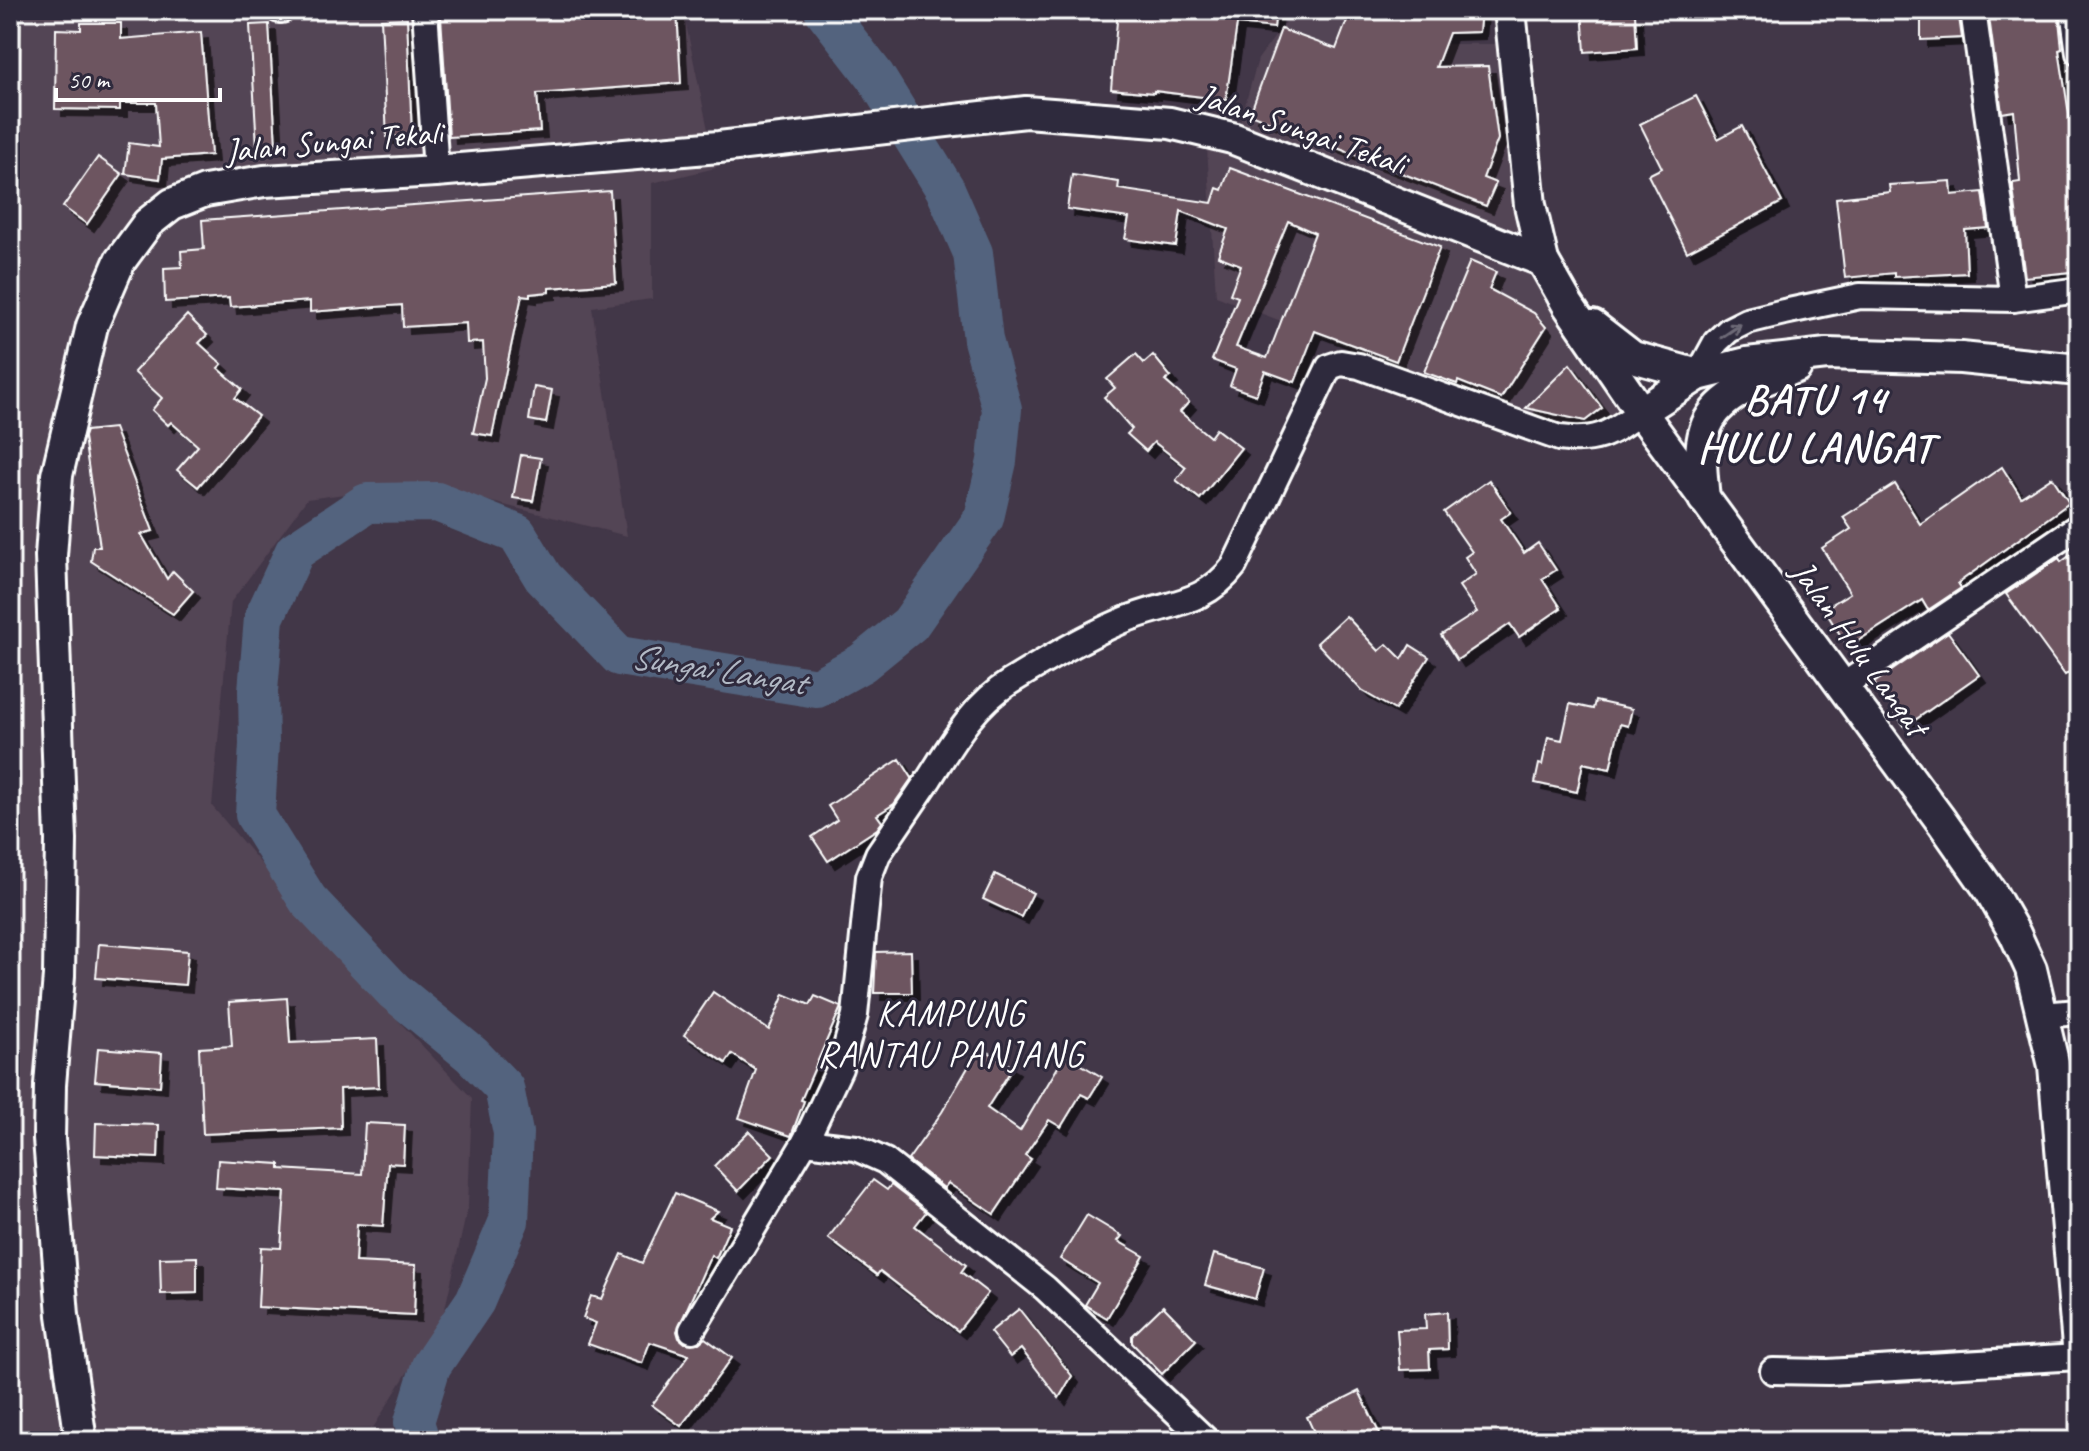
<svg xmlns="http://www.w3.org/2000/svg" width="2089" height="1451" viewBox="0 0 2089 1451" font-family="Caveat,sans-serif">
	<defs>
		<filter id="shadow"><feDropShadow dx="7" dy="7" stdDeviation="0" flood-color="#0009"/></filter>
	</defs>
	<rect width="100%" height="100%" fill="#423748"/>
	<filter id="ink" filterUnits="userSpaceOnUse"><feTurbulence type="fractalNoise" baseFrequency=".0125" numOctaves="2"/><feDisplacementMap in="SourceGraphic" scale="16" xChannelSelector="R" yChannelSelector="G"/><feConvolveMatrix kernelMatrix="1 2 1 2 8 2 1 2 1" color-interpolation-filters="sRGB"/></filter>
	<g filter="url(#ink)">
		<g fill="#534454">
			<path d="M 21,10 L 683,10 L 716,168 L 652,183 L 652,299 L 592,307 L 627,536 L 420,484 L 307,499 L 231,602 L 212,806 L 369,990 L 472,1098 L 468,1206 L 444,1313 L 373,1428 L 99,1435 L 98,1441 L 10,1441 L 10,573 Z"/>
			<path d="M 1295,10 L 1332,10 L 1369,27 L 1423,44 L 1500,44 L 1520,235 L 1535,274 L 1623,408 L 1592,431 L 1562,429 L 1216,296 L 1207,147 L 1232,151 L 1258,59 Z"/>
		</g>
		<path fill="#63685a" stroke="#b1b4ac" stroke-width="2" d="M 10,10 L 21,10 L 10,573 Z"/>
		<g fill="none" stroke-linecap="round" stroke-linejoin="round">
			<path stroke="#53647e" stroke-width="40" d="M 420,1441 L 414,1422 L 431,1366 L 475,1301 L 509,1221 L 513,1133 L 504,1088 L 472,1055 L 394,991 L 308,900 L 255,815 L 259,744 L 258,691 L 264,618 L 295,551 L 367,503 L 437,502 L 517,534 L 543,577 L 619,656 L 817,688 L 862,663 L 910,624 L 984,518 L 997,461 L 1002,409 L 983,340 L 973,253 L 945,189 L 875,76 L 824,10"/>
		</g>
		<g fill="#6d5561" stroke="#fff" stroke-width="2" fill-rule="evenodd" filter="url(#shadow)">
			<path d="M 535,10 L 677,10 L 681,83 L 537,94 L 540,131 L 449,137 L 441,17 Z"/>
			<path d="M 1118,10 L 1276,10 L 1274,28 L 1237,24 L 1226,100 L 1154,91 L 1154,93 L 1111,89 Z"/>
			<path d="M 1351,10 L 1481,10 L 1479,32 L 1449,33 L 1436,67 L 1488,66 L 1498,139 L 1483,178 L 1496,183 L 1486,206 L 1250,114 L 1281,29 L 1336,49 Z"/>
			<path d="M 1582,10 L 1612,10 L 1612,14 L 1635,13 L 1637,48 L 1585,52 Z"/>
			<path d="M 1921,10 L 1958,10 L 1962,38 L 1921,40 Z"/>
			<path d="M 1988,10 L 2058,10 L 2062,49 L 2059,50 L 2069,114 L 2074,176 L 2079,175 L 2079,271 L 2025,277 L 2013,189 L 2013,183 L 2020,182 L 2014,111 L 2002,113 Z"/>
			<path d="M 407,18 L 412,136 L 387,137 L 381,19 Z"/>
			<path d="M 81,23 L 121,23 L 121,39 L 201,32 L 211,155 L 162,159 L 160,179 L 125,174 L 129,143 L 159,147 L 156,103 L 120,103 L 120,110 L 55,109 L 56,29 L 81,30 Z"/>
			<path d="M 269,24 L 276,146 L 257,147 L 250,25 Z"/>
			<path d="M 1696,96 L 1718,139 L 1742,126 L 1782,202 L 1687,252 L 1648,175 L 1662,168 L 1640,124 Z"/>
			<path d="M 98,157 L 122,174 L 87,224 L 63,207 Z"/>
			<path d="M 1230,168 L 1440,247 L 1396,361 L 1315,331 L 1295,382 L 1265,371 L 1256,395 L 1230,386 L 1236,369 L 1212,360 L 1238,297 L 1230,294 L 1241,265 L 1218,256 L 1228,229 L 1181,211 L 1176,246 L 1125,239 L 1129,218 L 1067,209 L 1072,175 L 1119,182 L 1118,189 L 1212,203 L 1217,188 L 1222,190 ZM 1288,221 L 1315,233 L 1267,358 L 1236,347 Z"/>
			<path d="M 1951,181 L 1952,195 L 1983,192 L 1988,228 L 1965,230 L 1967,273 L 1894,277 L 1894,273 L 1845,278 L 1836,198 L 1890,192 L 1889,185 Z"/>
			<path d="M 610,191 L 616,283 L 549,288 L 549,292 L 530,294 L 530,296 L 522,295 L 492,436 L 473,433 L 485,378 L 483,342 L 467,343 L 466,323 L 403,327 L 402,305 L 310,312 L 310,301 L 230,307 L 229,298 L 165,302 L 164,268 L 182,267 L 181,251 L 204,249 L 202,220 Z"/>
			<path d="M 1470,261 L 1496,272 L 1489,289 L 1534,313 L 1546,327 L 1501,398 L 1458,381 L 1457,384 L 1424,372 Z"/>
			<path d="M 187,315 L 207,335 L 199,343 L 222,364 L 218,368 L 242,389 L 235,398 L 258,416 L 198,487 L 177,470 L 198,446 L 171,422 L 168,425 L 152,410 L 162,398 L 134,372 Z"/>
			<path d="M 1136,354 L 1144,363 L 1153,355 L 1171,377 L 1165,381 L 1189,402 L 1180,412 L 1210,437 L 1216,429 L 1241,448 L 1200,499 L 1176,480 L 1186,467 L 1154,442 L 1146,451 L 1127,434 L 1132,429 L 1104,397 L 1115,388 L 1107,379 Z"/>
			<path d="M 1570,364 L 1602,408 L 1585,421 L 1526,408 Z"/>
			<path d="M 534,387 L 552,390 L 546,423 L 529,420 Z"/>
			<path d="M 114,428 L 153,531 L 141,534 L 167,579 L 173,571 L 193,591 L 173,614 L 91,561 L 93,547 L 100,547 L 84,437 L 86,431 Z"/>
			<path d="M 521,455 L 541,458 L 533,501 L 513,498 Z"/>
			<path d="M 2002,467 L 2021,497 L 2052,477 L 2069,503 L 1958,583 L 1961,588 L 1928,610 L 1922,600 L 1848,647 L 1824,609 L 1850,593 L 1822,548 L 1851,529 L 1843,517 L 1895,484 L 1920,524 Z"/>
			<path d="M 1489,480 L 1511,512 L 1501,519 L 1524,553 L 1538,543 L 1556,570 L 1542,579 L 1561,608 L 1519,637 L 1510,624 L 1457,660 L 1441,635 L 1477,612 L 1459,586 L 1476,574 L 1465,557 L 1472,552 L 1444,512 Z"/>
			<path d="M 2079,549 L 2079,665 L 2065,675 L 2006,594 L 2059,558 L 2061,562 Z"/>
			<path d="M 1346,616 L 1379,651 L 1387,644 L 1402,659 L 1410,645 L 1429,657 L 1395,710 L 1362,691 L 1317,643 Z"/>
			<path d="M 1948,632 L 1979,675 L 1905,727 L 1874,683 Z"/>
			<path d="M 1595,701 L 1632,709 L 1628,726 L 1620,724 L 1610,769 L 1583,763 L 1577,792 L 1535,783 L 1539,764 L 1542,765 L 1548,737 L 1562,740 L 1570,704 L 1593,709 Z"/>
			<path d="M 900,759 L 912,778 L 894,804 L 877,815 L 882,822 L 877,829 L 828,861 L 812,837 L 837,820 L 828,806 Z"/>
			<path d="M 995,874 L 1033,893 L 1021,917 L 983,899 Z"/>
			<path d="M 99,944 L 188,951 L 185,985 L 96,978 Z"/>
			<path d="M 911,951 L 912,993 L 874,993 L 876,952 Z"/>
			<path d="M 713,992 L 769,1030 L 784,994 L 810,1005 L 815,996 L 841,1007 L 801,1100 L 804,1101 L 791,1136 L 739,1118 L 756,1070 L 732,1054 L 726,1063 L 684,1035 Z"/>
			<path d="M 287,998 L 290,1043 L 377,1039 L 379,1087 L 340,1089 L 341,1128 L 203,1134 L 199,1048 L 232,1046 L 229,1002 Z"/>
			<path d="M 980,1047 L 1013,1067 L 987,1108 L 1020,1131 L 1065,1055 L 1102,1077 L 1089,1098 L 1081,1094 L 1061,1127 L 1049,1120 L 1025,1155 L 1031,1159 L 994,1214 L 948,1183 L 944,1188 L 908,1160 L 942,1112 Z"/>
			<path d="M 98,1048 L 162,1053 L 160,1086 L 95,1081 Z"/>
			<path d="M 96,1123 L 159,1125 L 158,1158 L 95,1155 Z"/>
			<path d="M 365,1123 L 405,1125 L 403,1164 L 388,1163 L 383,1226 L 357,1224 L 355,1262 L 416,1265 L 414,1315 L 258,1307 L 261,1247 L 281,1248 L 285,1192 L 216,1188 L 218,1160 L 280,1164 L 280,1169 L 362,1174 Z"/>
			<path d="M 749,1131 L 773,1155 L 738,1191 L 714,1166 Z"/>
			<path d="M 873,1180 L 887,1190 L 891,1185 L 926,1212 L 915,1226 L 966,1265 L 961,1272 L 988,1293 L 958,1331 L 880,1271 L 877,1275 L 828,1238 Z"/>
			<path d="M 675,1193 L 718,1211 L 710,1218 L 730,1226 L 716,1258 L 711,1255 L 677,1331 L 679,1338 L 685,1343 L 699,1343 L 705,1338 L 732,1358 L 681,1426 L 652,1405 L 689,1355 L 650,1342 L 642,1363 L 588,1344 L 596,1323 L 583,1318 L 591,1296 L 602,1299 L 622,1254 L 642,1263 Z"/>
			<path d="M 1087,1215 L 1122,1236 L 1118,1241 L 1144,1256 L 1107,1318 L 1085,1305 L 1098,1283 L 1060,1259 Z"/>
			<path d="M 1214,1254 L 1264,1268 L 1255,1299 L 1205,1285 Z"/>
			<path d="M 197,1257 L 197,1293 L 161,1294 L 160,1258 Z"/>
			<path d="M 1163,1306 L 1196,1340 L 1162,1374 L 1132,1343 L 1132,1336 Z"/>
			<path d="M 1019,1309 L 1072,1376 L 1059,1398 L 1021,1349 L 1010,1357 L 990,1332 Z"/>
			<path d="M 1447,1312 L 1448,1349 L 1429,1350 L 1430,1369 L 1400,1370 L 1397,1330 L 1426,1329 L 1425,1314 Z"/>
			<path d="M 1359,1391 L 1383,1441 L 1318,1441 L 1307,1417 Z"/>
		</g>
		<g fill="none" stroke-linecap="round" stroke-linejoin="round">
			<defs>
				<g id="minor">
					<path d="M 279,10 L 282,10"/>
					<path d="M 425,10 L 436,171"/>
					<path d="M 1973,10 L 2013,299"/>
					<path d="M 2073,10 L 2079,53"/>
					<path d="M 1698,375 L 1716,342 L 1729,330 L 1747,321 L 1784,312 L 1860,296 L 2013,299 L 2079,290"/>
					<path d="M 1841,687 L 2079,526"/>
					<path d="M 2042,1015 L 2079,1012"/>
					<path d="M 805,1142 L 856,1148 L 885,1161 L 1045,1288 L 1207,1441"/>
					<path d="M 692,1330 L 805,1142 L 840,1068 L 855,1015 L 869,877 L 878,854 C 895,829 912,804 929,779 C 952,743 973,705 1010,682 C 1046,660 1084,637 1122,621 C 1165,602 1203,607 1234,566 L 1329,367 L 1341,363 L 1359,366 L 1559,438 C 1598,443 1609,434 1641,412"/>
					<path d="M 1773,1371 L 1828,1372 L 2079,1357"/>
				</g>
				<g id="tertiary">
					<path d="M 1510,10 L 1530,205 L 1543,261 L 1568,305 L 1641,412 L 1942,822 L 1991,892 L 2015,934 L 2031,969 L 2054,1066 L 2079,1358"/>
					<path d="M 1593,326 L 1633,357 L 1698,375"/>
					<path d="M 1641,412 L 1698,375 L 1747,363 L 1827,354 L 1961,358 L 2079,370"/>
					<path d="M 1704,499 C 1702,476 1698,452 1705,430 C 1716,393 1765,380 1796,367"/>
					<path d="M 81,1441 L 63,1315 L 49,1139 L 50,1085 L 59,976 L 61,840 L 51,556 L 57,475 L 92,326 L 120,261 L 148,223 L 172,204 L 205,191 L 264,181 L 436,171 L 719,147 L 1026,112 L 1170,123 L 1232,138 L 1543,261"/>
				</g>
			</defs>
			<use href="#minor" stroke="#fff" stroke-width="30"/>
			<use href="#tertiary" stroke="#fff" stroke-width="36"/>
			<use href="#minor" stroke="#2f2a3d" stroke-width="24"/>
			<use href="#tertiary" stroke="#2f2a3d" stroke-width="30"/>
		</g>
		<defs><path id="oneway-shaft" d="M-6 0H5M1.5-3L5.5 0L1.5 3" fill="none" stroke-width="1.6" stroke-linecap="round" stroke-linejoin="round" transform="scale(2)"/></defs>
		<use stroke="#6d6a77" href="#oneway-shaft" transform="translate(1731 331) rotate(-34)"/>
	</g>
	<g text-anchor="middle" dominant-baseline="central" stroke-width="6" stroke-linejoin="round" paint-order="stroke">
		<g font-size="34" fill="#fff" stroke="#2f2a3d">
			<text transform="translate(1302 129) rotate(19)">Jalan Sungai Tekali</text>
			<text transform="translate(334 141) rotate(-5)">Jalan Sungai Tekali</text>
			<text transform="translate(1860 648) rotate(54)">Jalan Hulu Langat</text>
		</g>
		<g font-size="36" font-style="italic" fill="#b2b9c5" stroke="#2f2a3d">
			<text transform="translate(718 669) rotate(9)">Sungai Langat</text>
		</g>
		<g font-size="36" letter-spacing="2" fill="#fff" stroke="#2f2a3d">
			<text x="951" y="1013">KAMPUNG<tspan x="951" dy="41">RANTAU PANJANG</tspan></text>
		</g>
		<g font-size="42" font-weight="bold" letter-spacing="2" fill="#fff" stroke="#2f2a3d">
			<text x="1816" y="399">BATU 14<tspan x="1816" dy="48">HULU LANGAT</tspan></text>
		</g>
	</g>
	<rect width="2089" height="1451" fill="none" stroke="#2f2a3d" stroke-width="40"/>
	<rect x="20" y="20" width="2049" height="1411" fill="none" stroke="#fff" stroke-width="3" filter="url(#ink)"/>
	<path d="M56 88v12h164v-12" fill="none" stroke="#ffffff" stroke-width="4"/>
	<text x="68" y="88" font-size="24" fill="#ffffff" stroke="#2f2a3d" stroke-width="6" paint-order="stroke">50 m</text>
</svg>
